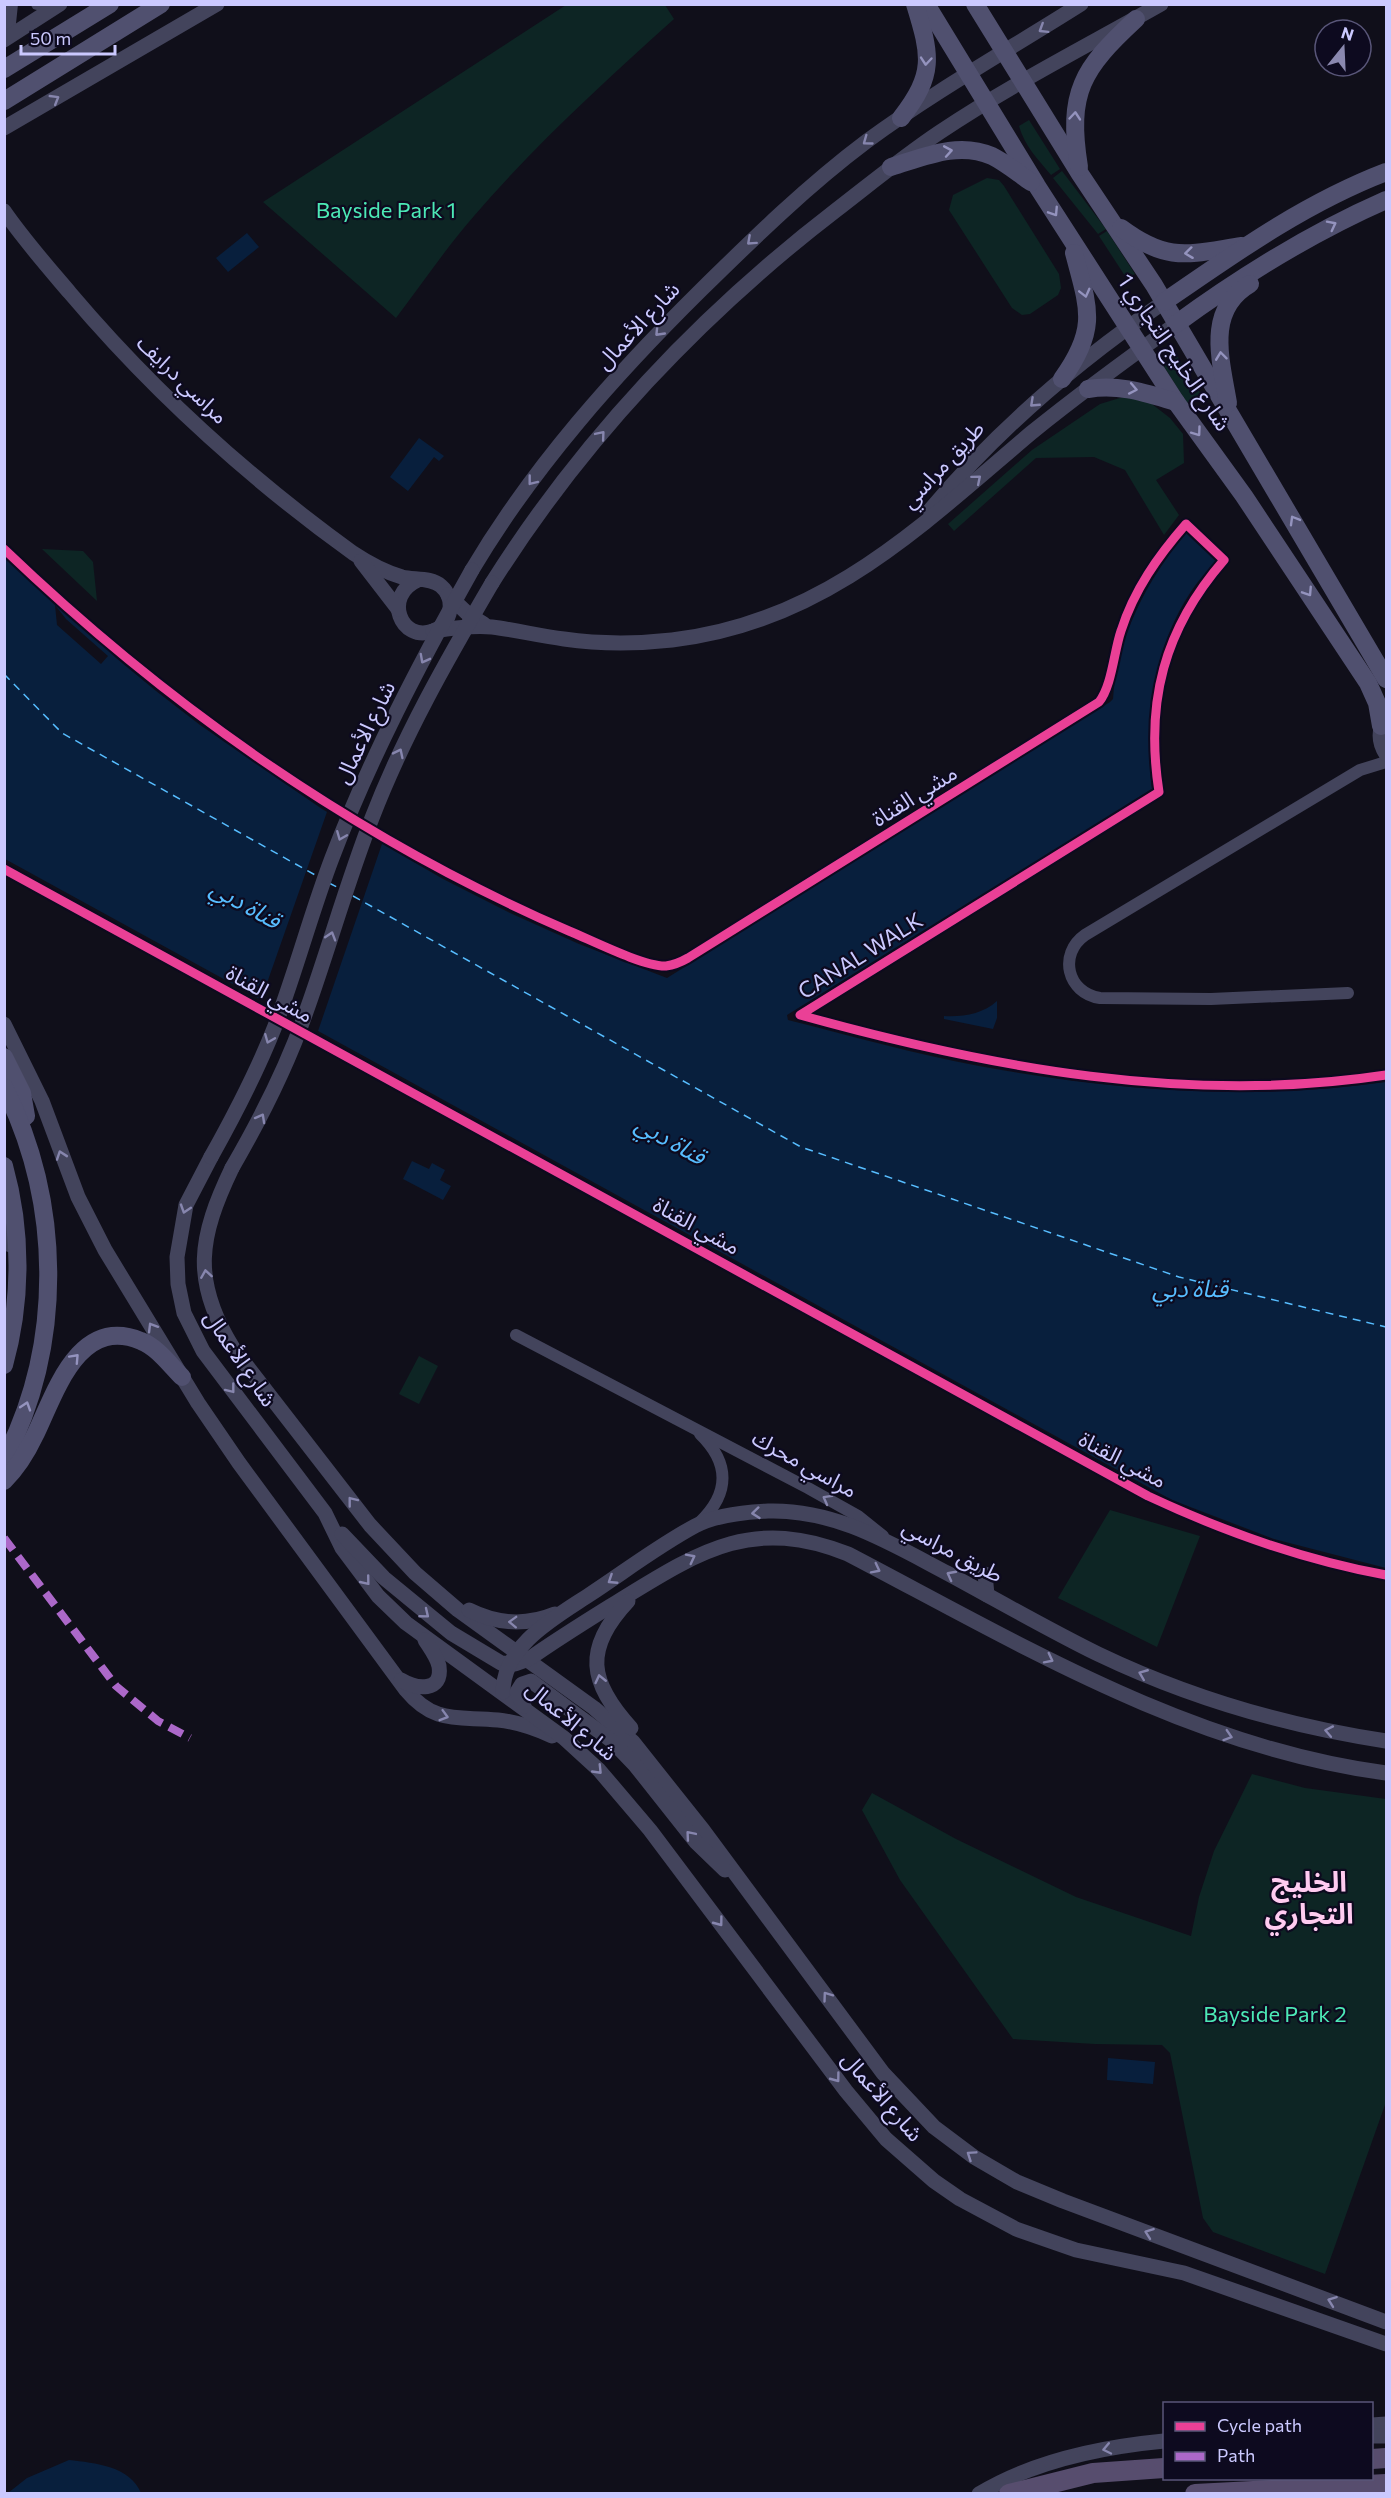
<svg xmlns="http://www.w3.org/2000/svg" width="1391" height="2498" viewBox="0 0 1391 2498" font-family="Commissioner,'Noto Sans Arabic',sans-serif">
	<rect width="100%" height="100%" fill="#100f1a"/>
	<g fill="#0d2524">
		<path d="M 566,5 L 665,5 L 674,19 C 604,82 535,145 474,216 C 446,248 422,284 396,318 L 263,202 Z"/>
		<path d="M 1029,120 L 1060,169 L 1051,175 C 1038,159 1025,147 1019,126 Z"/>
		<path d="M 1062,171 L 1106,229 L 1098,234 L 1053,178 Z"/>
		<path d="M 987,178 L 999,180 L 1004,186 L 1059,274 L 1061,288 L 1058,295 L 1030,314 L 1022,315 L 1012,308 L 949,210 L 953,195 Z"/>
		<path d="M 1107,231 L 1135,274 L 1127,279 L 1099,236 Z"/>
		<path d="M 1177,356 L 1201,394 L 1187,403 L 1163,365 Z"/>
		<path d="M 1123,397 L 1148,401 L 1170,418 L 1183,434 L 1184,463 L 1156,480 L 1179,515 L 1164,535 L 1125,470 L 1094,457 L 1036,458 L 954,531 L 948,524 L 1032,450 L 1100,404 Z"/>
		<path d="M 42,549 L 83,551 L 93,562 L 97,601 Z"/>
		<path d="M 419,1356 L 438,1366 L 419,1404 L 399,1394 Z"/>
		<path d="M 1110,1510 L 1200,1536 L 1157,1647 L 1058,1598 Z"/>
		<path d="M 1252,1774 L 1305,1788 L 1386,1799 L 1386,2102 L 1325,2274 L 1213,2232 L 1203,2218 L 1170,2053 L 1162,2045 L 1095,2044 L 1013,2039 L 900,1880 L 862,1810 L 872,1793 L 956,1839 L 1076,1897 L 1191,1936 L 1199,1897 L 1214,1851 Z"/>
	</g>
	<g fill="#081f3d">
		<path d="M 247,233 L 259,247 L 228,272 L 216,258 Z"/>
		<path d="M 419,438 L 444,456 L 439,461 L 434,457 L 408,491 L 390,477 Z"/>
		<path d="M 1186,533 L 1216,561 C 1207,571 1197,582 1190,593 C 1152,652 1144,721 1152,789 L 787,1015 L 788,1020 C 851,1036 915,1054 979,1066 C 1113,1091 1251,1101 1386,1082 L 1386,1568 L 1274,1539 L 1172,1500 L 5,859 L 4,557 L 59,608 L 79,618 L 115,657 L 156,691 L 200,725 L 322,809 L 443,879 L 510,913 L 579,944 L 667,978 L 1110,702 L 1113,699 C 1117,637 1147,580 1186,533 Z"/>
		<path d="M 997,1001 L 997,1018 L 993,1029 L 944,1019 L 944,1016 C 963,1017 983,1014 997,1001 Z"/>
		<path d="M 412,1161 L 429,1169 L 432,1163 L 445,1170 L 440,1180 L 451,1186 L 443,1200 L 403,1179 Z"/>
		<path d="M 1108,2058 L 1155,2062 L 1153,2084 L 1107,2080 Z"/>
		<path d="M 69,2460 C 95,2463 130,2466 141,2493 L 8,2493 L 27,2478 Z"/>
	</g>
	<g fill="#100f1a">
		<path d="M 55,605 L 66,619 L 108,656 L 101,664 L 57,625 Z"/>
		<path d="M 328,809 L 383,841 L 317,1034 L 260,1003 Z"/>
	</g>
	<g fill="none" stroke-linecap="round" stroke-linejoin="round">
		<g stroke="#57bdff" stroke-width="1.5" stroke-dasharray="8 6" stroke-linecap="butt">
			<path d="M 4,674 L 62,733 L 317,876"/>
			<path d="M 329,883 L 341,889"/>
			<path d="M 353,896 L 801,1147 L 1179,1277 L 1386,1327"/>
		</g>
		<g stroke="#43445c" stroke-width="12">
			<path d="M 37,4 L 56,4"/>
			<path d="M 4,34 L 10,23 L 12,4"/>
			<path d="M 1348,993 L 1211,999 L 1100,998 C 1067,993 1058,954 1085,935 L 1360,770 L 1386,762"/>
			<path d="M 516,1335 L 808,1488 L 858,1516 L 883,1536"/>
			<path d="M 700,1522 C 730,1493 730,1463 700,1434"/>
		</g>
		<g stroke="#43445c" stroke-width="15">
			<path d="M 4,40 L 60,4"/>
			<path d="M 4,128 L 217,4"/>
			<path d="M 4,211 C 24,240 47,266 70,293 C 153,391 249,478 353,553 C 368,563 385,572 402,577 C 414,580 431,577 441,586 C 456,599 452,624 433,631 C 401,643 382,596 418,580"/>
			<path d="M 930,510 C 997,430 1078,361 1164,302"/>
			<path d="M 361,561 L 398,609"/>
			<path d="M 472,570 C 533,467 616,374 701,290 C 754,238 807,186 867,141 C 935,91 1010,49 1081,4"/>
			<path d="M 492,583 C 582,440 701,314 835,211 C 870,184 904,156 940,132 C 1010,85 1087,46 1161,4"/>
			<path d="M 448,595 L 468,614 L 484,624"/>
			<path d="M 433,631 C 452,628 473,625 492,627 C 516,630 540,636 564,639 C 599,644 636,644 672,640 C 823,623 921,526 1031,433 C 1078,395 1127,359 1176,324"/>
			<path d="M 1385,717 C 1378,731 1378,742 1386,754"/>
			<path d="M 4,1024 L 42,1101 L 78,1197 L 105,1250 L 198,1403 L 239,1463 L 406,1690 C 435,1725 458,1716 498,1720 C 517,1722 535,1728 552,1736"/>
			<path d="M 211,1157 L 186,1205 L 177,1257 L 178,1284 L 184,1313 L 203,1351 L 325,1513 L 342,1548 L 378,1596 L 406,1623 L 564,1738 L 599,1770 L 650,1830 L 846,2091 L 886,2139 L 934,2181 L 960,2199 L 1016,2229 L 1076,2250 L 1184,2273 L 1386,2344"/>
			<path d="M 232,1168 C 199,1237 191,1280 233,1348 L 370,1525 L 415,1573 L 458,1610 L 594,1708 L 633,1742 L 703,1830 L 883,2073 L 934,2127 L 974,2157 L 1017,2182 L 1063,2201 L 1386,2322"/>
			<path d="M 4,1219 L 10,1245"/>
			<path d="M 342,1534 L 384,1578 L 451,1633 L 501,1663 L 515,1664 L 529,1659 C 560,1637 593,1617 625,1597 C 703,1549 755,1517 848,1554 C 1020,1644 1190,1747 1386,1773"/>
			<path d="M 985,1574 L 987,1595"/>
			<path d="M 628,1601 C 583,1649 589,1682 631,1728"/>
			<path d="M 469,1610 C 497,1624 526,1626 555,1614"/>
			<path d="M 401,1680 C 416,1689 443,1693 439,1666 C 437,1657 430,1648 425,1640"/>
			<path d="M 503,1692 C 503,1646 554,1618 589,1595 C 624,1572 658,1546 695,1526 C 715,1515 745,1512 768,1511 C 835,1509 890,1543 947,1573 C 997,1600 1047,1629 1098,1654 C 1190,1698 1286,1726 1386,1741"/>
			<path d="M 524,1706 L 517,1692 L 522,1684 L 531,1681 L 612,1741 L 635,1765 L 696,1842 L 725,1870"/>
			<path d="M 1372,2425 L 1386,2424"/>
			<path d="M 1372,2436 L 1386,2436"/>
			<path d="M 979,2494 C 1033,2461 1102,2447 1164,2441"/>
		</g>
		<g stroke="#50506f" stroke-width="18">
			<path d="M 926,4 L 1037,186 L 1176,402 L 1244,496 L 1368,683 L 1377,703 L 1381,726"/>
			<path d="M 975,4 L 1080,174 L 1154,285 L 1386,679"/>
			<path d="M 4,69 L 110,4"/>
			<path d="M 4,101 L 161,4"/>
			<path d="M 901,118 C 935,74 931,56 915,4"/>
			<path d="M 891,167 C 924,157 958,141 992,156 C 1006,163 1019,174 1031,182"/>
			<path d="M 1079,167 C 1067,92 1082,69 1136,19"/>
			<path d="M 1121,228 C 1168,263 1188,254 1242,246"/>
			<path d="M 1164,302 C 1235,253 1305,203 1386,172"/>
			<path d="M 1176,324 C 1243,275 1311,233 1386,200"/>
			<path d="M 1062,379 C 1098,329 1089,309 1074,253"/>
			<path d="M 1088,389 C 1120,384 1145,393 1176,402"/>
			<path d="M 1228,403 C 1221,361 1205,310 1250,284"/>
			<path d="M 4,1057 L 22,1093 L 26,1116"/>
			<path d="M 4,1087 C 62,1203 64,1344 4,1460"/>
			<path d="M 4,1166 C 22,1230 22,1301 4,1365"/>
			<path d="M 4,1481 C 17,1468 27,1452 35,1435 C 55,1394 78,1315 141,1341 C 157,1347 170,1365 182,1377"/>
		</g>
		<g stroke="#574d6e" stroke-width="20">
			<path d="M 1372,2459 L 1386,2458"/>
			<path d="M 1009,2494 L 1093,2473 L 1164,2468"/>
			<path d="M 1195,2494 L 1386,2484"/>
		</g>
		<g stroke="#43445c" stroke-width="15">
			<path d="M 211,1157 C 235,1114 257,1072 275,1026 C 296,971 311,913 332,858 C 370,758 420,663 472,570"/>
			<path d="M 232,1168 C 261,1118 287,1067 306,1012 C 329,948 347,882 372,818 C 404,735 447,660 492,583"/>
		</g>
		<path stroke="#ac68c9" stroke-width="8" stroke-dasharray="15 8" stroke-linecap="butt" d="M 4,1538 L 116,1686 L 158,1721 L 190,1738"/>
		<defs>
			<g id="cycleway">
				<path d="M 4,549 C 169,707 359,840 569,931 C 591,940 644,967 666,966 C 674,965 681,962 688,958 L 1099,702 C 1112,686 1114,651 1121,631 C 1134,590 1158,556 1186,524 L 1224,560 C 1164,629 1145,702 1159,792 L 800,1015 C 990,1068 1189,1105 1386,1075"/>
				<path d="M 4,869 L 1148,1496 C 1225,1532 1303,1560 1386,1575"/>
			</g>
		</defs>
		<use href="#cycleway" stroke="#0d0a1f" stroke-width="13"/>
		<use href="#cycleway" stroke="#ea4096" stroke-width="9"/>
	</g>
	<defs><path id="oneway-chevron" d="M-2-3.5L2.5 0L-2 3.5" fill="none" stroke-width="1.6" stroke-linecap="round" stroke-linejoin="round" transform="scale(1.5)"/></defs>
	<g stroke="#8786ae">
		<use href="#oneway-chevron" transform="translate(1043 29) rotate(148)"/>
		<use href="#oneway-chevron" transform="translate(55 99) rotate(-31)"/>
		<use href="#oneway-chevron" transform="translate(867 141) rotate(144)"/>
		<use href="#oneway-chevron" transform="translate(751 241) rotate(138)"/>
		<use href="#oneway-chevron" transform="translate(659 332) rotate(134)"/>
		<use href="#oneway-chevron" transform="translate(1034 403) rotate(137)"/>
		<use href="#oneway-chevron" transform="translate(601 435) rotate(-50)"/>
		<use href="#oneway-chevron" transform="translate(977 479) rotate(-40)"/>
		<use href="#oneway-chevron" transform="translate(532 481) rotate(128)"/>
		<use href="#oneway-chevron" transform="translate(424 659) rotate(118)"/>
		<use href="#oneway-chevron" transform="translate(399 753) rotate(-64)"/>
		<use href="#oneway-chevron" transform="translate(341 836) rotate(112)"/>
		<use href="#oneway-chevron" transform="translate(331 936) rotate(-73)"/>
		<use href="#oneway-chevron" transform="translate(269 1039) rotate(112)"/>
		<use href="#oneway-chevron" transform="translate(261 1118) rotate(-61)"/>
		<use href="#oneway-chevron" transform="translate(61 1155) rotate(-109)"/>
		<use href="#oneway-chevron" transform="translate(185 1209) rotate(108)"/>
		<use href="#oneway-chevron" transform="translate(206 1274) rotate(-99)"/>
		<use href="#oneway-chevron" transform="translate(152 1327) rotate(-121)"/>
		<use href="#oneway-chevron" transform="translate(231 1389) rotate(52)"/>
		<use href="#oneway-chevron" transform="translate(827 1499) rotate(-151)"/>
		<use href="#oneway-chevron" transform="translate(352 1501) rotate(-128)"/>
		<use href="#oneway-chevron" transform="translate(756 1513) rotate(174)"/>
		<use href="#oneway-chevron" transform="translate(691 1558) rotate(-27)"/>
		<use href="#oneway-chevron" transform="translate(876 1569) rotate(27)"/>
		<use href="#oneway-chevron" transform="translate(951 1575) rotate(-152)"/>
		<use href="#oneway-chevron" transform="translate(612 1580) rotate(147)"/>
		<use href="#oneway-chevron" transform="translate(366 1581) rotate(51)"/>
		<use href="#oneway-chevron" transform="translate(425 1614) rotate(39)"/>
		<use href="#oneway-chevron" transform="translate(513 1622) rotate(-178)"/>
		<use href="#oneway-chevron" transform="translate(1049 1659) rotate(27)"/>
		<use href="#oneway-chevron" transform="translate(1143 1674) rotate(-158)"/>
		<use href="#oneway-chevron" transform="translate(600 1679) rotate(-103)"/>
		<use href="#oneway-chevron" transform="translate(444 1716) rotate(16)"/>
		<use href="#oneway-chevron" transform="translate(1329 1731) rotate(-169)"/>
		<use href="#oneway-chevron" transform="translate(1228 1736) rotate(18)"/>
		<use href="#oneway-chevron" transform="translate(598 1770) rotate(46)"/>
		<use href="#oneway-chevron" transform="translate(690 1835) rotate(-130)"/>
		<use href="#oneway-chevron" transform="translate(719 1922) rotate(53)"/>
		<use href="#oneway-chevron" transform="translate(827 1996) rotate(-126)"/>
		<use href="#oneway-chevron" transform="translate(836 2078) rotate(53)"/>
		<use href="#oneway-chevron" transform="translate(971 2155) rotate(-146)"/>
		<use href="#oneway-chevron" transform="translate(1149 2233) rotate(-160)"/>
		<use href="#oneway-chevron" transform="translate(1332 2301) rotate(-160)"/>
		<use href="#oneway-chevron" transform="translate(1107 2449) rotate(168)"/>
	</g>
	<g stroke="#9493be">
		<use href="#oneway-chevron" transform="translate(926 61) rotate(95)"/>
		<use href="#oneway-chevron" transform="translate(1075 116) rotate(-85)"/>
		<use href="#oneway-chevron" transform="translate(948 151) rotate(-10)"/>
		<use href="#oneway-chevron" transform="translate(1054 212) rotate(57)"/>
		<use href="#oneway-chevron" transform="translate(1332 225) rotate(-27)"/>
		<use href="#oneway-chevron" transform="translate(1189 253) rotate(173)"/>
		<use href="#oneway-chevron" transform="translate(1085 293) rotate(76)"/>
		<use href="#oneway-chevron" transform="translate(1221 356) rotate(-97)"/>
		<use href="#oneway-chevron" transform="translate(1133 389) rotate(11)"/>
		<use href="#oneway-chevron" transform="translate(1197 432) rotate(54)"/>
		<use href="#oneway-chevron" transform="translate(1294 520) rotate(-120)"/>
		<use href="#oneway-chevron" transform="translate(1308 592) rotate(57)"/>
		<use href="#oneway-chevron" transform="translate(75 1358) rotate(-47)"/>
		<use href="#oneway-chevron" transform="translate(26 1406) rotate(-72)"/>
	</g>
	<g text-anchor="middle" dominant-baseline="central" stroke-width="4.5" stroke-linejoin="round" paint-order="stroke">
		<g font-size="22" fill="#4ce8b6" stroke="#0d0a1f">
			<text x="386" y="209">Bayside Park 1</text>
			<text x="1275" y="2013">Bayside Park 2</text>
		</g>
		<g font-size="22" fill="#cbc9ff" stroke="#0d0a1f">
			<text transform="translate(637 325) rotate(-47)">شارع الأعمال</text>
			<text transform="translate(1175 352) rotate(56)">شارع الخليج التجاري 1</text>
			<text transform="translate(183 379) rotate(44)">مراسي درايف</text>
			<text transform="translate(942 464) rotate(-47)">طريق مراسي</text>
			<text transform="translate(364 732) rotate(-64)">شارع الأعمال</text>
			<text transform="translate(914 795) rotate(-32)">مشي القناة</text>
			<text transform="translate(860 955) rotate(-32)">CANAL WALK</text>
			<text transform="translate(270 993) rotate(29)">مشي القناة</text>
			<text transform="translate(697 1225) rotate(29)">مشي القناة</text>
			<text transform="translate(241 1358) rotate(56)">شارع الأعمال</text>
			<text transform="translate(1123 1459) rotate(28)">مشي القناة</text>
			<text transform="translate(805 1463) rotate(29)">مراسي محرك</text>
			<text transform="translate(953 1550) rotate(28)">طريق مراسي</text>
			<text transform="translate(572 1720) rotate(40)">شارع الأعمال</text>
			<text transform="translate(883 2096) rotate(49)">شارع الأعمال</text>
		</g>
		<g font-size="24" font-style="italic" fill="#57bdff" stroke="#0d0a1f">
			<text transform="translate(246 903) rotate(29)">قناة دبي</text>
			<text transform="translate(671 1139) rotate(29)">قناة دبي</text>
			<text x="1190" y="1287">قناة دبي</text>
		</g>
		<g font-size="28" font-weight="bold" fill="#ffcbf0" stroke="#0d0a1f">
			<text x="1309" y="1881">الخليج<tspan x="1309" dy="32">التجاري</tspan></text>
		</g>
	</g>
	<rect width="1391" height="2498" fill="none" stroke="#cbc9ff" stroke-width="12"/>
	<rect x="1163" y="2402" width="210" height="78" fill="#0d0a1f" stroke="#595679" stroke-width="1.5"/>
	<rect x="1175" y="2422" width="30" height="9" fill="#ea4096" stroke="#595679" stroke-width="1.5"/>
	<text x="1217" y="2432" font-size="18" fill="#cbc9ff">Cycle path</text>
	<rect x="1175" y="2452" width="30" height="9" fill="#ac68c9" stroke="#595679" stroke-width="1.5"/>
	<text x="1217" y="2462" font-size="18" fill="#cbc9ff">Path</text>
	<g transform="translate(1343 48) rotate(18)"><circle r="28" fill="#0d0a1f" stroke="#595679" stroke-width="1.5"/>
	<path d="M0-4.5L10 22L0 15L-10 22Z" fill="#8a88af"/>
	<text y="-9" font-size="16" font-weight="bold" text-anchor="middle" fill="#cbc9ff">N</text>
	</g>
	<path d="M21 45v9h94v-9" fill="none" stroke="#cbc9ff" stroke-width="3"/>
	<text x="30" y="45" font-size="18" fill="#cbc9ff" stroke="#0d0a1f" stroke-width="4.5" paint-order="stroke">50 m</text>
</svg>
